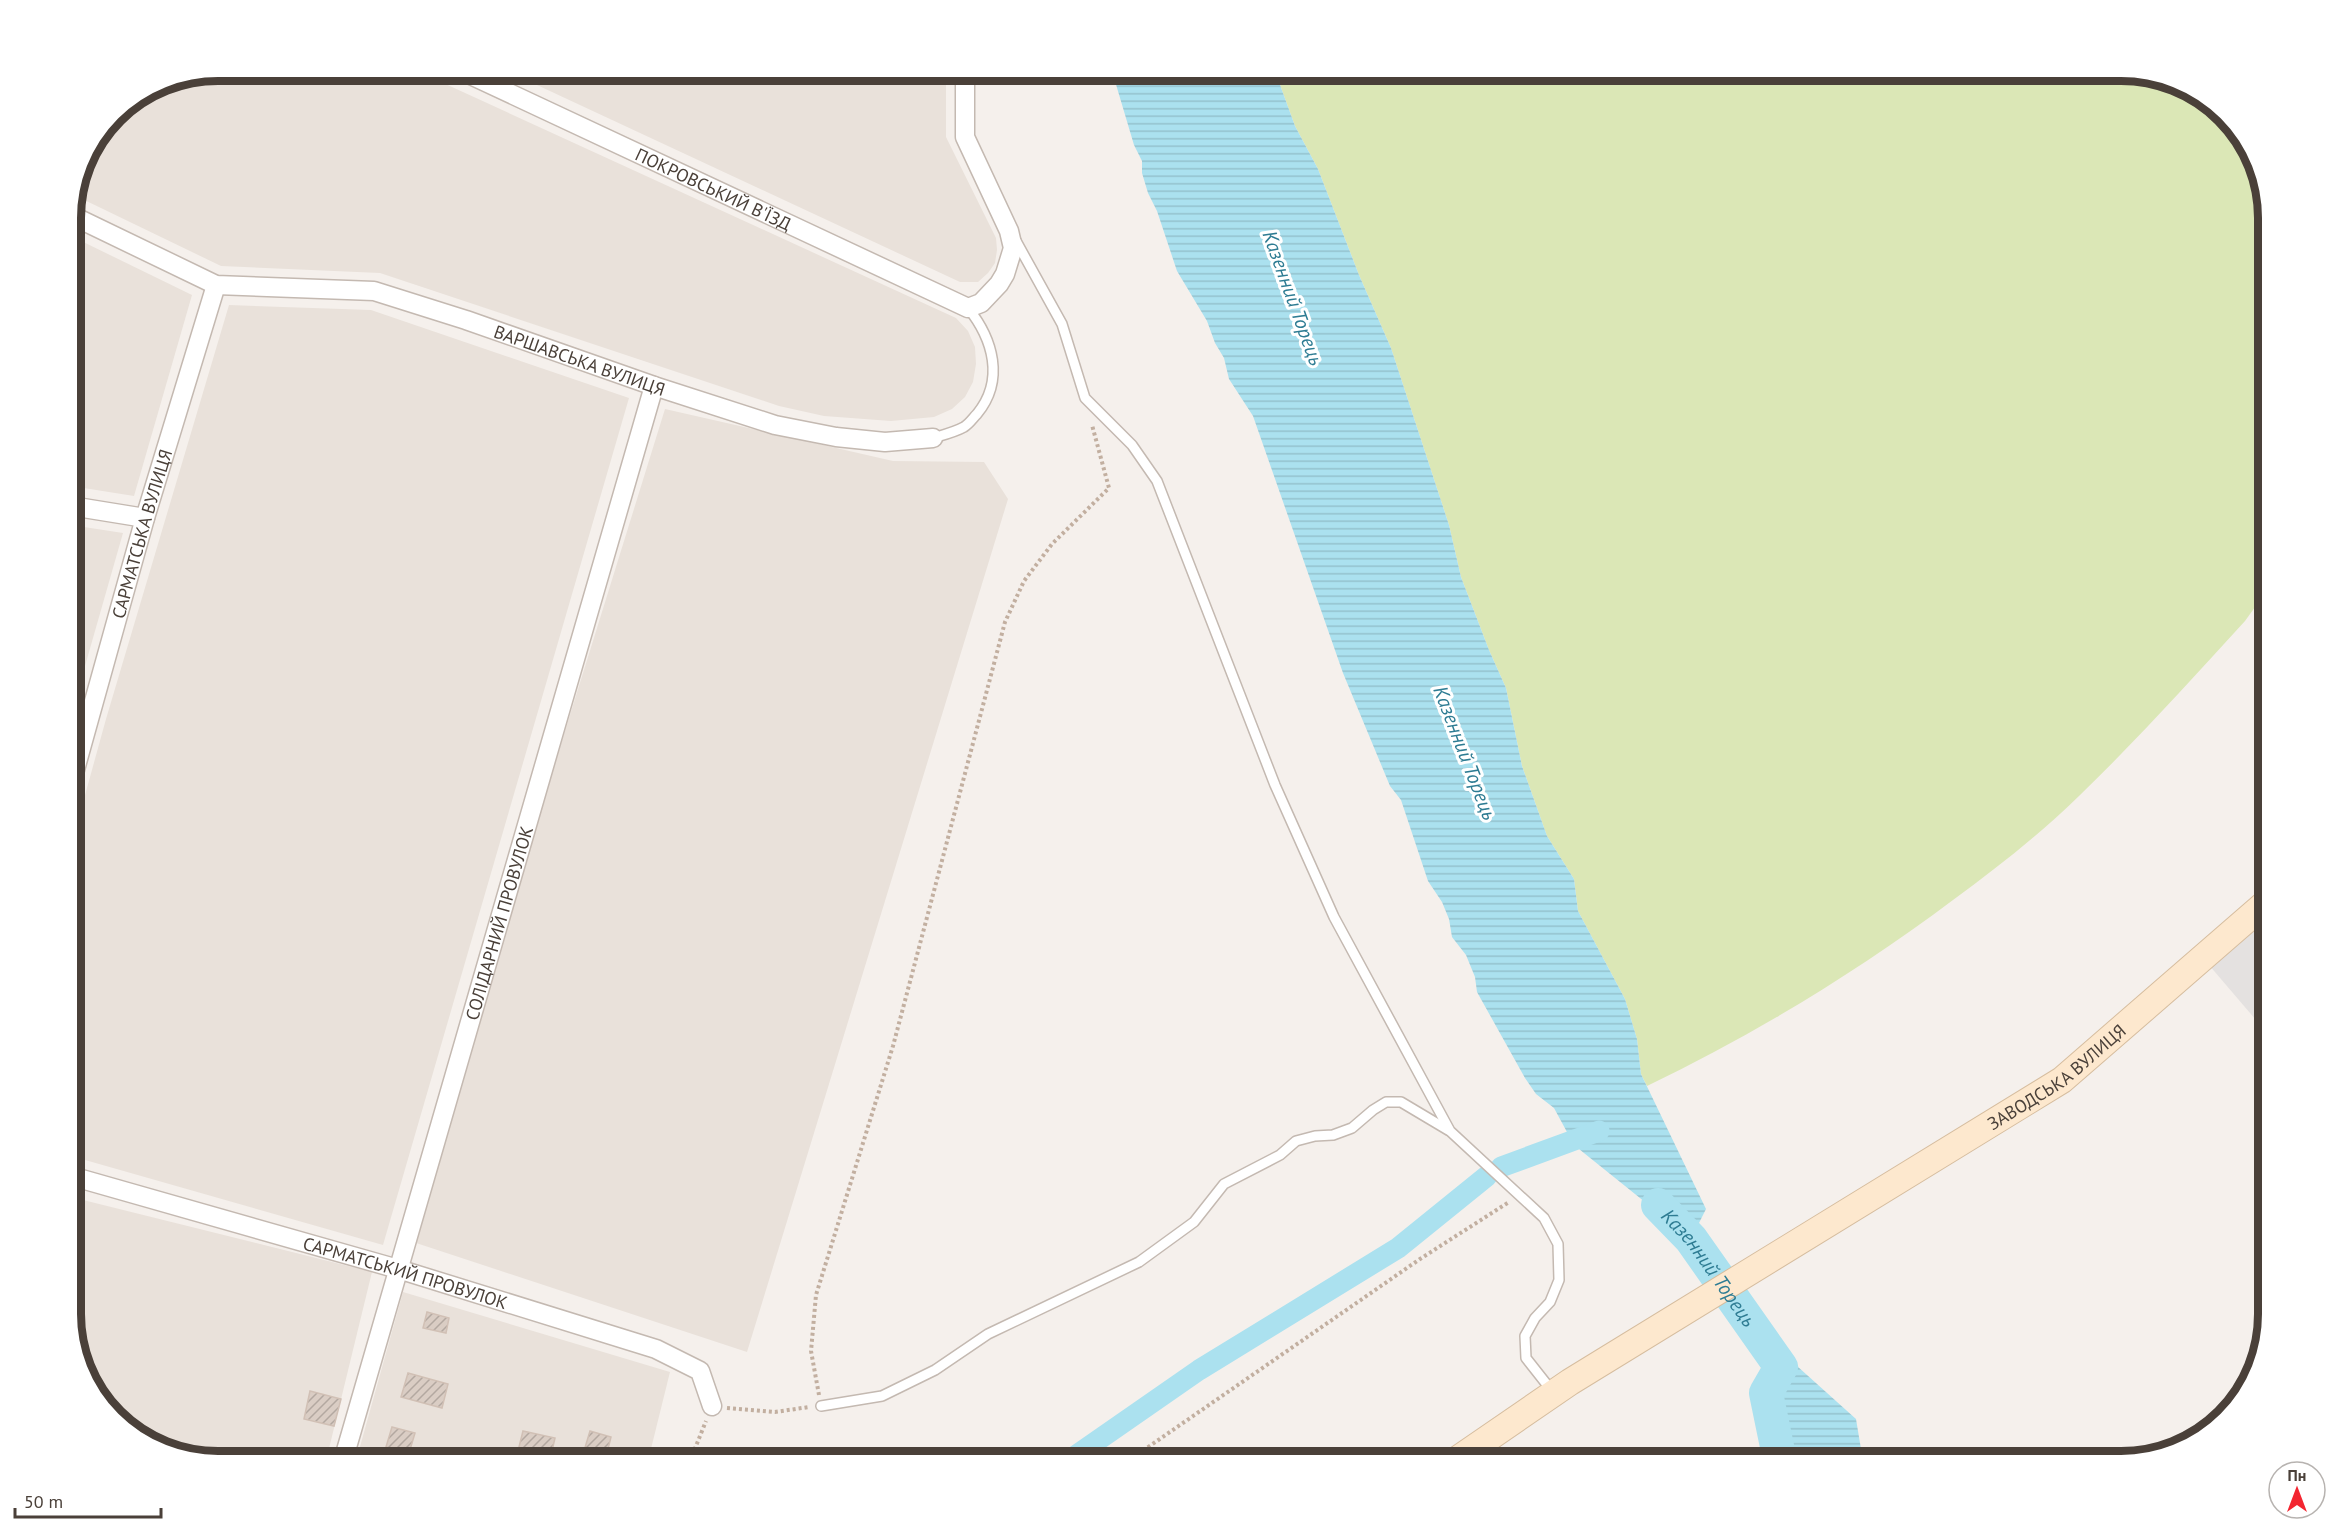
<svg xmlns="http://www.w3.org/2000/svg" width="2339" height="1532" viewBox="0 0 2339 1532" font-family="'PT Sans',sans-serif">
	<defs>
		<pattern id="water-rules" width="6" height="5" patternUnits="userSpaceOnUse" patternTransform="scale(1.5)"><rect width="6" height="5" fill="#abe1ef"/><path d="M0 2.5h6" fill="none" stroke="#95c2ce"/></pattern>
		<pattern id="building-hatch" width="6" height="6" patternUnits="userSpaceOnUse" patternTransform="scale(1.5)"><rect width="6" height="6" fill="#dacdc4"/><path d="M-1 1l2-2M0 6l6-6M5 7l2-2" fill="none" stroke="#b3a8a0"/></pattern>
	</defs>
	<rect width="100%" height="100%" fill="#f5f0ec"/>
	<g fill="#e9e1da">
		<path d="M 218,70 L 417,71 L 956,318 L 968,331 L 975,347 L 976,364 L 973,382 L 965,397 L 952,409 L 934,417 L 891,421 L 824,416 L 779,406 L 380,273 L 221,266 L 74,195 L 82,161 L 114,113 L 162,82 Z"/>
		<path d="M 507,71 L 946,71 L 946,137 L 996,238 L 997,250 L 995,263 L 988,273 L 978,282 L 960,282 Z"/>
		<path d="M 71,236 L 192,295 L 134,496 L 71,486 Z"/>
		<path d="M 229,305 L 371,310 L 629,398 L 383,1245 L 71,1156 L 71,846 L 106,719 Z"/>
		<path d="M 665,409 L 893,461 L 984,462 L 1008,499 L 747,1352 L 407,1240 Z"/>
		<path d="M 71,525 L 123,533 L 71,715 Z"/>
		<path d="M 71,1197 L 372,1272 L 326,1461 L 218,1461 L 136,1437 L 90,1387 L 71,1323 Z"/>
		<path d="M 403,1292 L 670,1372 L 648,1461 L 356,1461 Z"/>
	</g>
	<path fill="#dbe7b6" d="M 2121,70 L 2203,95 L 2249,145 L 2268,218 L 2268,589 L 2245,621 C 2191,680 2137,740 2079,796 C 2040,834 1997,868 1953,900 C 1857,972 1755,1034 1647,1086 L 1641,1074 L 1637,1039 L 1625,999 L 1578,911 L 1574,879 L 1547,836 L 1522,766 L 1506,688 L 1489,650 L 1461,577 L 1449,525 L 1391,348 L 1359,275 L 1318,169 L 1295,126 L 1275,71 Z"/>
	<path fill="#e4e1e0" d="M 2268,901 L 2268,1034 L 2203,958 Z"/>
	<g fill="url(#water-rules)">
		<path d="M 1112,71 L 1275,71 L 1295,126 L 1318,169 L 1359,275 L 1391,348 L 1449,525 L 1461,577 L 1489,650 L 1506,688 L 1522,766 L 1547,836 L 1574,879 L 1578,911 L 1625,999 L 1637,1039 L 1641,1074 L 1706,1209 L 1691,1239 L 1574,1145 L 1554,1108 L 1536,1094 L 1525,1078 L 1477,992 L 1475,977 L 1466,955 L 1452,937 L 1449,919 L 1442,902 L 1428,881 L 1401,800 L 1390,786 L 1343,673 L 1253,416 L 1229,379 L 1224,358 L 1215,343 L 1207,321 L 1177,271 L 1157,211 L 1148,193 L 1142,173 L 1142,161 L 1134,145 Z"/>
		<path d="M 1797,1366 L 1856,1419 L 1863,1461 L 1760,1461 L 1765,1368 Z"/>
	</g>
	<g fill="none" stroke-linecap="round" stroke-linejoin="round">
		<g stroke="#abe1ef" stroke-width="21">
			<path d="M 1501,1167 L 1599,1131"/>
			<path d="M 1068,1461 L 1199,1370 L 1398,1248 L 1487,1176"/>
		</g>
		<path stroke="#abe1ef" stroke-width="34" id="s1" d="M 1658,1205 L 1691,1239 L 1781,1367 L 1766,1393 L 1780,1461"/>
	</g>
	<g fill="url(#building-hatch)" stroke="#d1c0b5" stroke-width="1.5">
		<path d="M 427,1312 L 449,1318 L 446,1333 L 423,1328 Z"/>
		<path d="M 408,1373 L 448,1384 L 442,1408 L 401,1397 Z"/>
		<path d="M 310,1391 L 341,1399 L 334,1426 L 304,1419 Z"/>
		<path d="M 392,1427 L 415,1433 L 409,1453 L 386,1447 Z"/>
		<path d="M 523,1431 L 555,1438 L 550,1459 L 518,1451 Z"/>
		<path d="M 590,1431 L 611,1437 L 605,1461 L 581,1461 Z"/>
	</g>
	<g fill="none" stroke-linecap="round" stroke-linejoin="round">
		<defs>
			<g id="lane">
				<path d="M 1016,241 L 1062,324 L 1085,398 L 1132,445 L 1157,481 L 1275,785 L 1334,917 L 1450,1131 L 1544,1218 L 1558,1244 L 1559,1280 L 1550,1302 L 1535,1318 L 1525,1336 L 1526,1358 L 1552,1391"/>
				<path d="M 933,438 C 943,435 955,432 964,427 C 969,424 973,418 977,414 C 1005,380 993,339 968,308"/>
				<path d="M 821,1406 L 882,1396 L 935,1370 L 988,1334 L 1139,1262 L 1194,1222 L 1224,1184 L 1280,1155 L 1296,1141 L 1315,1136 L 1333,1135 L 1352,1128 L 1373,1110 L 1386,1102 L 1401,1102 L 1448,1130"/>
			</g>
			<g id="street">
				<path id="s2" d="M 460,70 L 968,308 L 981,303 L 999,284 L 1005,274 L 1013,248 L 1009,231 L 965,137 L 965,70"/>
				<path id="s3" d="M 71,215 L 216,285 L 374,291 L 466,320 L 654,386 L 775,425 L 836,437 L 885,442 L 933,438"/>
				<path d="M 71,506 L 145,518"/>
				<path id="s4" d="M 71,784 L 145,518 L 216,285"/>
				<path id="s5" d="M 71,1176 L 398,1269 L 656,1349 L 700,1371 L 712,1406"/>
				<path id="s6" d="M 343,1461 L 654,386"/>
			</g>
			<g id="secondary">
				<path id="s7" d="M 1455,1461 L 1570,1382 L 2062,1080 L 2268,901"/>
			</g>
		</defs>
		<use href="#lane" stroke="#c4b9b1" stroke-width="12"/>
		<use href="#street" stroke="#c4b9b1" stroke-width="21"/>
		<use href="#secondary" stroke="#d6bd9f" stroke-width="28"/>
		<g stroke="#c2afa0" stroke-width="4" stroke-dasharray="3 3" stroke-linecap="butt">
			<path d="M 819,1395 L 811,1351 L 816,1295 L 893,1046 L 1005,622 L 1024,581 L 1052,544 L 1109,488 L 1092,425"/>
			<path d="M 727,1408 L 775,1412 L 809,1407"/>
			<path d="M 690,1461 L 706,1421"/>
			<path d="M 1128,1461 L 1420,1259 L 1509,1202"/>
		</g>
		<use href="#lane" stroke="#fff" stroke-width="9"/>
		<use href="#street" stroke="#fff" stroke-width="18"/>
		<use href="#secondary" stroke="#fde8ce" stroke-width="26"/>
	</g>
	<g text-anchor="middle" dominant-baseline="central" stroke-width="6" stroke-linejoin="round" paint-order="stroke">
		<g font-size="18" fill="#4a4039" stroke="#fff">
			<text stroke="none"><textPath href="#s2" startOffset="280">ПОКРОВСЬКИЙ В'ЇЗД</textPath></text>
			<text stroke="none"><textPath href="#s3" startOffset="536">ВАРШАВСЬКА ВУЛИЦЯ</textPath></text>
			<text stroke="none"><textPath href="#s4" startOffset="260">САРМАТСЬКА ВУЛИЦЯ</textPath></text>
			<text stroke="none"><textPath href="#s6" startOffset="560">СОЛІДАРНИЙ ПРОВУЛОК</textPath></text>
			<text stroke="none"><textPath href="#s7" startOffset="714">ЗАВОДСЬКА ВУЛИЦЯ</textPath></text>
			<text stroke="none"><textPath href="#s5" startOffset="348">САРМАТСЬКИЙ ПРОВУЛОК</textPath></text>
		</g>
		<g font-size="20" font-style="italic" fill="#2e7c93" stroke="#fff">
			<text transform="translate(1293 298) rotate(70)">Казенний Торець</text>
			<text transform="translate(1465 753) rotate(69)">Казенний Торець</text>
			<text stroke="none"><textPath href="#s1" startOffset="81">Казенний Торець</textPath></text>
		</g>
	</g>
	<path d="M0 0H2339V1532H0ZM218 81H2121A137 137 0 0 1 2258 218V1314A137 137 0 0 1 2121 1451H218A137 137 0 0 1 81 1314V218A137 137 0 0 1 218 81Z" fill="#fff" fill-rule="evenodd"/>
	<path fill="none" stroke="#4a4039" stroke-width="8" d="M218 81H2121A137 137 0 0 1 2258 218V1314A137 137 0 0 1 2121 1451H218A137 137 0 0 1 81 1314V218A137 137 0 0 1 218 81Z"/>
	<g transform="translate(2297 1490)"><circle r="28" fill="#ffffff" stroke="#b7b3b0" stroke-width="1.5"/>
	<path d="M0-4.5L10 22L0 15L-10 22Z" fill="#f32530"/>
	<text y="-9" font-size="16" font-weight="bold" text-anchor="middle" fill="#4a4039">Пн</text>
	</g>
	<path d="M15 1508v9h146v-9" fill="none" stroke="#4a4039" stroke-width="3"/>
	<text x="24" y="1508" font-size="18" fill="#4a4039" stroke="#ffffff" stroke-width="4.5" paint-order="stroke">50 m</text>
</svg>
